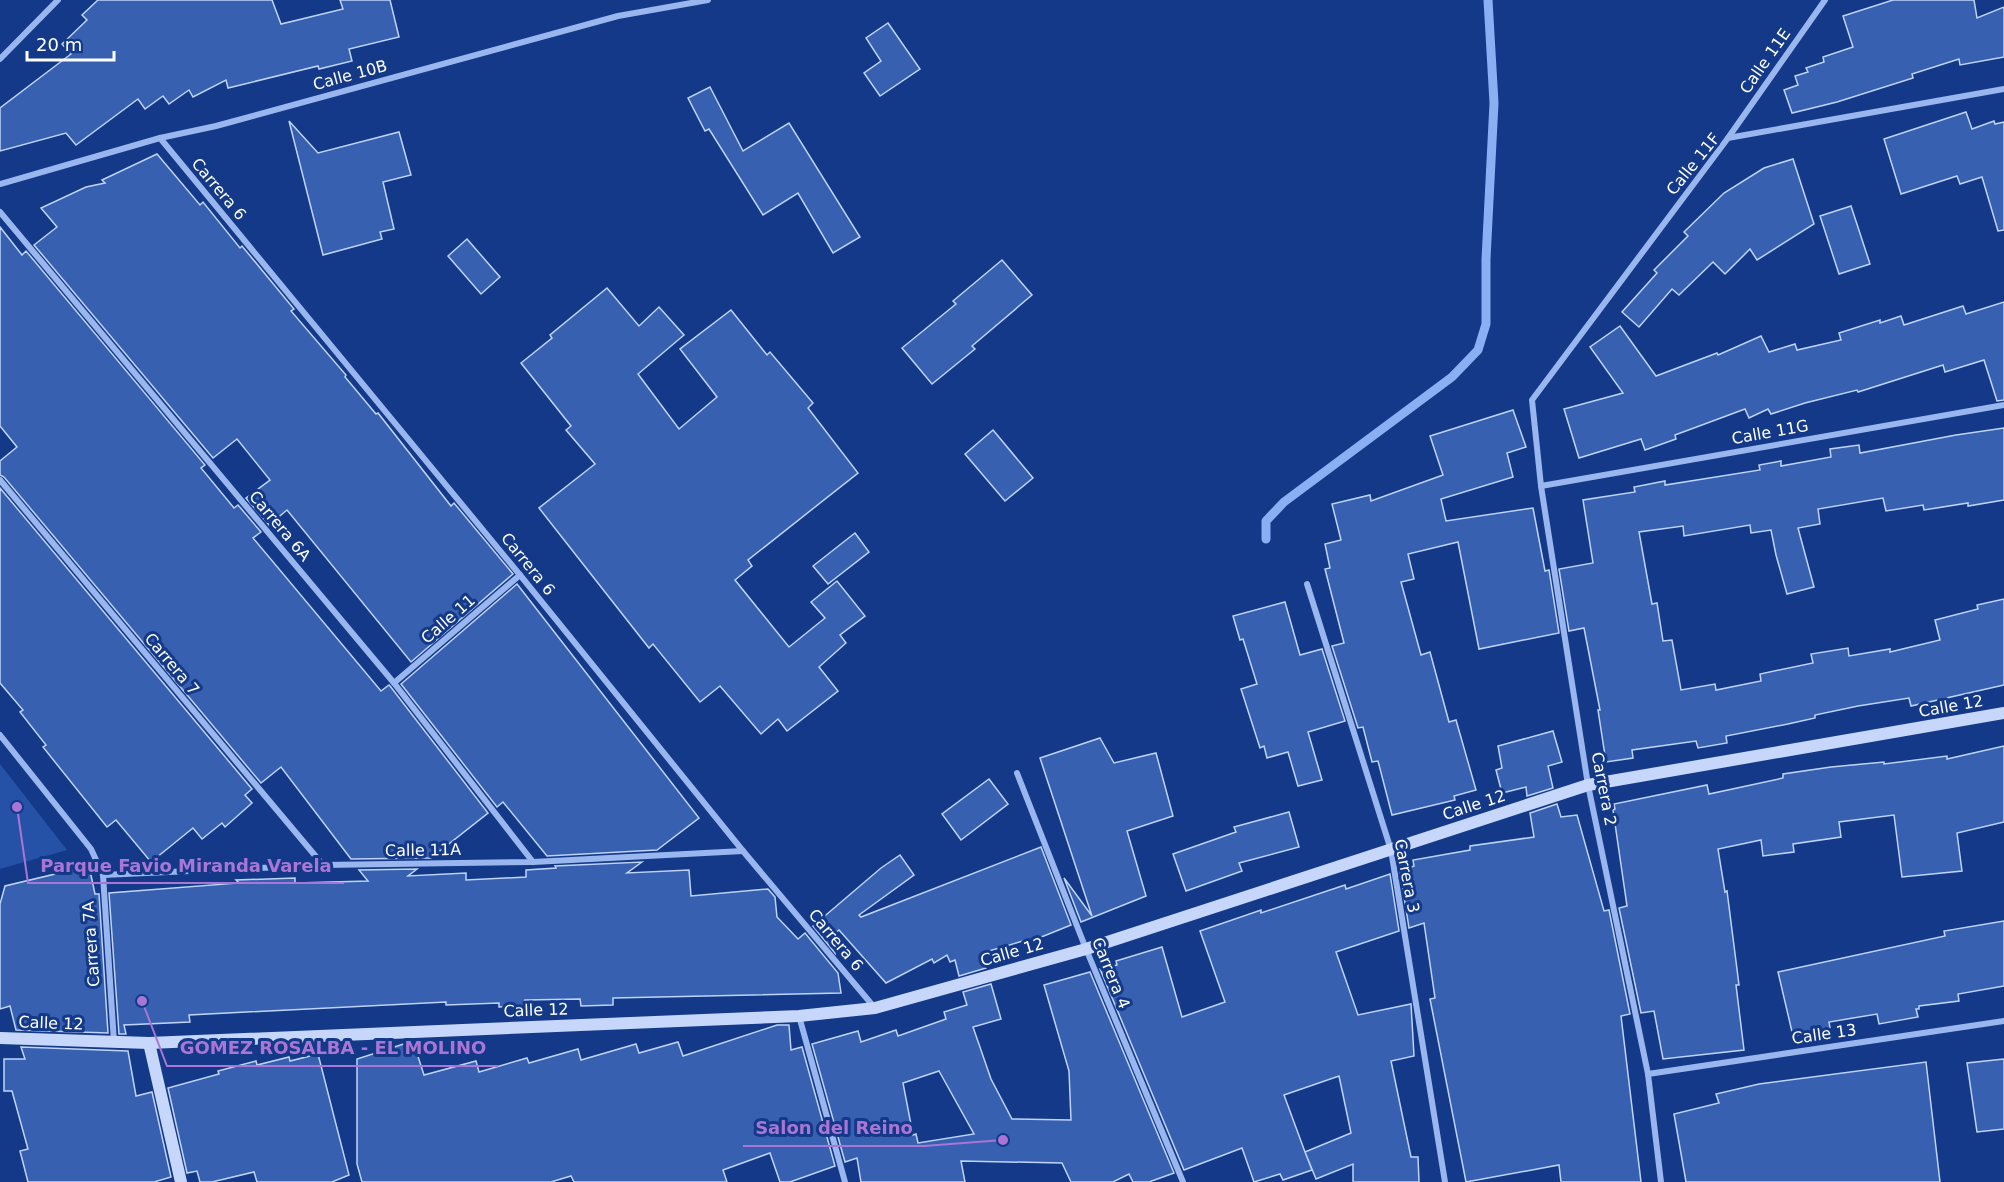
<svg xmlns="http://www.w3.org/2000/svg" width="2004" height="1182" viewBox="0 0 2004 1182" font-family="'DejaVu Sans',sans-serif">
	<rect width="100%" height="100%" fill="#133988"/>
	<path fill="#2551a7" d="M 0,764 L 67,850 L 0,869 Z"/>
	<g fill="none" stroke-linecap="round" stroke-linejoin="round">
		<path stroke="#8aaff3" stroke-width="9" d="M 1266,539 L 1266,521 L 1284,502 L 1452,377 L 1478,350 L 1486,324 L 1486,259 L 1494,103 L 1488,0"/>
	</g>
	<g fill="#3760b0" stroke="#bfd3fb" stroke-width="1.5" fill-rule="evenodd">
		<path d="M 98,0 L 272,0 L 281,24 L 343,9 L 340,0 L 390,0 L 399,37 L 349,49 L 352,61 L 319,69 L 318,66 L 228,88 L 226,80 L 193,97 L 189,90 L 169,104 L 163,96 L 145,109 L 138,99 L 76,145 L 66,133 L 0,151 L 0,108 L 71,54 L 62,44 L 87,20 L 82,15 Z"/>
		<path d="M 1893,0 L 1974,0 L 1977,18 L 2004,7 L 2004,57 L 1960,65 L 1959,59 L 1912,74 L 1913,78 L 1837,102 L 1792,113 L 1784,90 L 1798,85 L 1795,76 L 1808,72 L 1806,68 L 1824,62 L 1823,57 L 1853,47 L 1843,16 Z"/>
		<path d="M 888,23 L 920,69 L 880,96 L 864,73 L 881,61 L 866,38 Z"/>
		<path d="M 710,87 L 743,151 L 789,123 L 860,237 L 833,253 L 798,193 L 763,215 L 709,129 L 705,131 L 688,98 Z"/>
		<path d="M 1966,112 L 1972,129 L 1994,121 L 1995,124 L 2004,122 L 2004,230 L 1998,231 L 1982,177 L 1960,184 L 1957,176 L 1901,194 L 1884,139 Z"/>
		<path d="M 289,121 L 318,153 L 399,132 L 411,175 L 383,182 L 394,229 L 380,232 L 382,239 L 323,255 Z"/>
		<path d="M 157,154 L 200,205 L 203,202 L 240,248 L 242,246 L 294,309 L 291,311 L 346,375 L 345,377 L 376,414 L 378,413 L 451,506 L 454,503 L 513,574 L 411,662 L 287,510 L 269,525 L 246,498 L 270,480 L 237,439 L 213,458 L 34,245 L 57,227 L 41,208 L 86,187 L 105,183 L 102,180 Z"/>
		<path d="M 1793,159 L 1814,224 L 1757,260 L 1750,249 L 1725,274 L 1713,262 L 1679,295 L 1672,289 L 1639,327 L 1622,312 L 1657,273 L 1654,270 L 1688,236 L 1684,232 L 1724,193 L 1764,168 Z"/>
		<path d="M 1851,206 L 1870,264 L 1839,274 L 1820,216 Z"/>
		<path d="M 0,227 L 22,255 L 26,251 L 205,465 L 201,468 L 234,508 L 238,505 L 261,532 L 253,538 L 381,691 L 389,685 L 390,686 L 488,813 L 431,858 L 351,859 L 281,767 L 261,783 L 4,477 L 0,475 L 0,461 L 17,447 L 0,426 Z"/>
		<path d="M 467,239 L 500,277 L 481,294 L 448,256 Z"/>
		<path d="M 1002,260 L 1032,295 L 972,346 L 975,349 L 932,384 L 902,348 L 956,304 L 953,301 Z"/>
		<path d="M 607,288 L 639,326 L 659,307 L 684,335 L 638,374 L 679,429 L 717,397 L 680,349 L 731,310 L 767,355 L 770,352 L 813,403 L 808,408 L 858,473 L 748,560 L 752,566 L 735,580 L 789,647 L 825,618 L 811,602 L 837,581 L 865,616 L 840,635 L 846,643 L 819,667 L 838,691 L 787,731 L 778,719 L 761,734 L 720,686 L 700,702 L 653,644 L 649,648 L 539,508 L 595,464 L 566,430 L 571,426 L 521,363 L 552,338 L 550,335 Z"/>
		<path d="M 2004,302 L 2004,400 L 1997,401 L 1984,360 L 1945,372 L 1943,365 L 1858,392 L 1857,390 L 1805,403 L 1771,414 L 1768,409 L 1749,418 L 1745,409 L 1675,435 L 1676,439 L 1645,450 L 1641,439 L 1579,458 L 1564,409 L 1623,393 L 1590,347 L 1620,326 L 1656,376 L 1717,353 L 1718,355 L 1761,336 L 1769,352 L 1795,344 L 1797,350 L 1841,340 L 1839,333 L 1880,320 L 1880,323 L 1901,316 L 1904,325 L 1963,306 L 1966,314 Z"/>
		<path d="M 1513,410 L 1526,447 L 1507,453 L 1513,477 L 1441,499 L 1446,521 L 1533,508 L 1545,571 L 1549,570 L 1559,633 L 1479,649 L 1458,542 L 1408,554 L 1414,579 L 1401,582 L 1421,655 L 1430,652 L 1449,722 L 1456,720 L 1476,790 L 1454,796 L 1455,800 L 1392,815 L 1378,761 L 1372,762 L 1363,727 L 1358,728 L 1332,646 L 1344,643 L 1325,569 L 1330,568 L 1325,544 L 1341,540 L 1332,504 L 1370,495 L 1371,501 L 1443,475 L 1430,436 Z"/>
		<path d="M 2004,428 L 2004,500 L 1968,506 L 1968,503 L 1924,510 L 1923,505 L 1886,511 L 1883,498 L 1818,509 L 1820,524 L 1798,528 L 1814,587 L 1787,594 L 1776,555 L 1771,530 L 1751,533 L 1750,525 L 1684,536 L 1683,526 L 1639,532 L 1652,604 L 1657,603 L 1663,641 L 1672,640 L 1681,690 L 1715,684 L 1716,690 L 1761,681 L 1760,674 L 1813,663 L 1811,654 L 1848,648 L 1849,656 L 1890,649 L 1890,652 L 1940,640 L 1935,620 L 1978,609 L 1977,605 L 2004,599 L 2004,685 L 1911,706 L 1909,698 L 1858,706 L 1815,715 L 1815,718 L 1788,724 L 1726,736 L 1727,743 L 1698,748 L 1696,741 L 1632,750 L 1633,758 L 1606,762 L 1598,710 L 1600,710 L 1584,628 L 1569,631 L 1559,569 L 1593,563 L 1583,500 L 1635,492 L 1634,487 L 1665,481 L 1665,485 L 1760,470 L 1759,465 L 1781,461 L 1781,466 L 1831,457 L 1830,449 L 1859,445 L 1860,453 L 1956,435 Z"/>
		<path d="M 993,430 L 1033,478 L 1005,501 L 965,454 Z"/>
		<path d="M 0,488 L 252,789 L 245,795 L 252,803 L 225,827 L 222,823 L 202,839 L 193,828 L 151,862 L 116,820 L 107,827 L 43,747 L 46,745 L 20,712 L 23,710 L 0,683 Z"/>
		<path d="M 855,533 L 869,552 L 828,584 L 813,566 Z"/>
		<path d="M 517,584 L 699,818 L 657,850 L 547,856 L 503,802 L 497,807 L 401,684 Z"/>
		<path d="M 1285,602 L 1300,655 L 1322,649 L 1345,721 L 1308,732 L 1322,780 L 1298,786 L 1288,752 L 1267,758 L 1264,746 L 1260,748 L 1241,689 L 1257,684 L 1243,639 L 1240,640 L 1233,616 Z"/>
		<path d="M 1553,731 L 1562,762 L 1548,766 L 1553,788 L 1527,796 L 1526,787 L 1502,793 L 1496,770 L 1502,768 L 1498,746 Z"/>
		<path d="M 1100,738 L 1114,763 L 1156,753 L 1173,816 L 1127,831 L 1146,896 L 1081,922 L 1064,878 L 1092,916 L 1040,758 Z"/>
		<path d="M 2004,746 L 2004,822 L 1957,833 L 1962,871 L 1902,877 L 1894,815 L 1839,822 L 1841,837 L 1793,844 L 1794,852 L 1763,856 L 1761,840 L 1718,849 L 1725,892 L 1727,891 L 1739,985 L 1736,985 L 1744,1050 L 1663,1059 L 1654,1011 L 1641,1013 L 1619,908 L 1627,906 L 1613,810 L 1615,809 L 1614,804 L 1707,785 L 1709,794 L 1783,778 L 1783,774 L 1831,767 L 1884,762 L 1884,764 L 1947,756 L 1947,759 Z"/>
		<path d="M 989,779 L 1008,804 L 961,840 L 942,814 Z"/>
		<path d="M 1557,804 L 1561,817 L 1577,815 L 1604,911 L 1609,910 L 1630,1014 L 1621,1016 L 1641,1182 L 1561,1182 L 1559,1165 L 1466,1182 L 1430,999 L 1435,998 L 1424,923 L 1409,928 L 1400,871 L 1414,866 L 1413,860 L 1470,850 L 1470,846 L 1534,837 L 1530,813 Z"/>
		<path d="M 1289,812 L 1299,847 L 1239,863 L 1242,871 L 1186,891 L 1173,854 L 1236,832 L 1234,827 Z"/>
		<path d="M 1041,847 L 1071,925 L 1024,944 L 1023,941 L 982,953 L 986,968 L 959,976 L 955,960 L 950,962 L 947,955 L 934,963 L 932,959 L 886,983 L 839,930 L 833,935 L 835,953 L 813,926 L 881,868 L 900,855 L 914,875 L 859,915 L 861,917 Z"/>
		<path d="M 642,862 L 627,873 L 689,870 L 691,896 L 768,889 L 775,897 L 777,917 L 798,939 L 805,933 L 838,973 L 841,993 L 613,998 L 613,1005 L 581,1006 L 580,999 L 525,1000 L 526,1006 L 499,1007 L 499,1003 L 446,1005 L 446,1002 L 189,1015 L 190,1022 L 124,1025 L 126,1034 L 119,1034 L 109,893 L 239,883 L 236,880 L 295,878 L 295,883 L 368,881 L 359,870 L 417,869 L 408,876 L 466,873 L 466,880 L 526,877 L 526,870 L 556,868 L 555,866 Z"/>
		<path d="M 89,866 L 95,894 L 99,894 L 108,1033 L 16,1030 L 10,1006 L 0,1009 L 0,904 L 5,886 Z"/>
		<path d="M 1390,874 L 1399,931 L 1336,952 L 1358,1015 L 1411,1004 L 1414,1056 L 1391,1061 L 1411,1157 L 1418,1157 L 1419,1182 L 1353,1182 L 1353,1164 L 1316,1179 L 1305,1152 L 1312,1170 L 1283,1180 L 1280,1174 L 1254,1182 L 1242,1148 L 1184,1170 L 1100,969 L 1117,965 L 1116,961 L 1162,947 L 1182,1017 L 1225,1002 L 1200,931 L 1261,910 L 1261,913 L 1345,885 L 1346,889 ZM 1339,1076 L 1351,1133 L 1305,1152 L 1284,1095 Z"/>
		<path d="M 2004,921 L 2004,986 L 1958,994 L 1959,1001 L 1919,1006 L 1919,1009 L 1916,1009 L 1918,1017 L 1879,1024 L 1877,1014 L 1829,1022 L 1830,1028 L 1793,1036 L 1778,972 L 1945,936 L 1944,931 Z"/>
		<path d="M 1090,972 L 1174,1173 L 1149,1182 L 1133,1182 L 1129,1174 L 1113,1182 L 1071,1182 L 1062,1163 L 961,1161 L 965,1182 L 861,1182 L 857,1158 L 845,1162 L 812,1044 L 858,1031 L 861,1042 L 896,1030 L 898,1036 L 946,1019 L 944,1012 L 967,1005 L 963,992 L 991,984 L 1001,1019 L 973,1027 L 991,1079 L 1012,1119 L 1071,1120 L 1069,1071 L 1044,985 ZM 939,1071 L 974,1134 L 918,1143 L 916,1134 L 913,1135 L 903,1083 Z"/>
		<path d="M 777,1025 L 789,1025 L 791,1050 L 802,1047 L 835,1166 L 790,1182 L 780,1182 L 770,1153 L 723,1170 L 727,1182 L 574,1182 L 571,1176 L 551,1182 L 362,1182 L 357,1164 L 357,1059 L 413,1041 L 424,1075 L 476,1061 L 479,1072 L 527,1058 L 529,1063 L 578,1049 L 581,1060 L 636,1044 L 639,1053 L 678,1042 L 683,1056 Z"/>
		<path d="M 21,1047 L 128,1051 L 136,1096 L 152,1092 L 171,1177 L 154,1182 L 28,1182 L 20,1151 L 28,1149 L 12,1091 L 4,1091 L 4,1059 L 25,1059 Z"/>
		<path d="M 318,1054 L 349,1175 L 332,1182 L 257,1182 L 254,1172 L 212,1182 L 200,1182 L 197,1171 L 187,1173 L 168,1088 L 219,1074 L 218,1071 L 256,1061 L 257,1065 L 289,1057 L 290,1061 Z"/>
		<path d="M 2004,1059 L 2004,1129 L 1977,1132 L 1967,1063 Z"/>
		<path d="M 1926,1062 L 1940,1182 L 1686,1182 L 1674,1114 L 1719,1103 L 1716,1094 L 1759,1084 Z"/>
	</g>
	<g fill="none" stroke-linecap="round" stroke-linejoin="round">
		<g stroke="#99b6ef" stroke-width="6">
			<path d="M 0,59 L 58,0"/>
			<path d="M 160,138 L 520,575 L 743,851 L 874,1007"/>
			<path d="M 1728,138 L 1825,0"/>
			<path d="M 0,184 L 160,138 L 216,126 L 618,16 L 708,0"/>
			<path d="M 0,212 L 394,683 L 533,862"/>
			<path d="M 0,480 L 323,865"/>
			<path d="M 1541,486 L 2004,405"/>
			<path d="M 1307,584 L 1391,850 L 1445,1182"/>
			<path d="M 394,683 L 520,575"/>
			<path d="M 0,735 L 91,849 L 103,875 L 114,1042"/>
			<path d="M 1017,773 L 1086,949 L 1183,1182"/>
			<path d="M 103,875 L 323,865 L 533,862 L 743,851"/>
			<path d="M 799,1016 L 845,1182"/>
			<path d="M 1648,1074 L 2004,1021"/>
			<path d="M 1661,1182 L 1648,1074 L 1588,785 L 1541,486 L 1532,400 L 1728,138 L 2004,89"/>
		</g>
		<g stroke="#c6d7fb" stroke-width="12">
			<path d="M 0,1038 L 149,1043 L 799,1016 L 875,1008 L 1086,949 L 1588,785 L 2004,713"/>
			<path d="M 149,1043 L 181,1182"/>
		</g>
	</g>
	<g text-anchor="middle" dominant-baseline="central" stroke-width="6" stroke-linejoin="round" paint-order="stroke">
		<g font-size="16" fill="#fff" stroke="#133988">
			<text transform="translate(1765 61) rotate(-55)">Calle 11E</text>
			<text transform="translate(350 75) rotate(-15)">Calle 10B</text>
			<text transform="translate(1693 164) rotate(-51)">Calle 11F</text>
			<text transform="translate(219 189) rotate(50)">Carrera 6</text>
			<text transform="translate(1770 432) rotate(-10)">Calle 11G</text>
			<text transform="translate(280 526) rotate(50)">Carrera 6A</text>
			<text transform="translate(528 564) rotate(51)">Carrera 6</text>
			<text transform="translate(448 619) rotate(-41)">Calle 11</text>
			<text transform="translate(172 664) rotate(50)">Carrera 7</text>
			<text transform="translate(1951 706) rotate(-10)">Calle 12</text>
			<text transform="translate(1604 789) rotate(79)">Carrera 2</text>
			<text transform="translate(1474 805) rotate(-18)">Calle 12</text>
			<text transform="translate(423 850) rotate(-1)">Calle 11A</text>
			<text transform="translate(1407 876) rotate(79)">Carrera 3</text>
			<text transform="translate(836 940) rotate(50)">Carrera 6</text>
			<text transform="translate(91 944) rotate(-94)">Carrera 7A</text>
			<text transform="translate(1012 952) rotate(-16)">Calle 12</text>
			<text transform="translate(1111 973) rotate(68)">Carrera 4</text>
			<text transform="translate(536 1010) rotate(-2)">Calle 12</text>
			<text transform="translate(51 1023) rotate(2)">Calle 12</text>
			<text transform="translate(1824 1034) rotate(-8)">Calle 13</text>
		</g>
	</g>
	<path fill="none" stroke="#a976d5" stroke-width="2" d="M17 807L28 883H344M142 1001L167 1066H498M1003 1140L924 1146H743"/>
	<g fill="#a976d5" stroke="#133988" stroke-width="2">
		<circle cx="17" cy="807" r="6"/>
		<circle cx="142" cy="1001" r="6"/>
		<circle cx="1003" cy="1140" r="6"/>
	</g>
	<g font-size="18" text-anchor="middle" font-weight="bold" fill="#a976d5" stroke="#133988" stroke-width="6" stroke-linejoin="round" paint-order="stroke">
		<text x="186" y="872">Parque Favio Miranda Varela</text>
		<text x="333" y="1054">GOMEZ ROSALBA - EL MOLINO</text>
		<text x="834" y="1134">Salon del Reino</text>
	</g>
	<path d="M27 51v9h87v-9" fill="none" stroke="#ffffff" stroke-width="3"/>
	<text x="36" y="51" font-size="18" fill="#ffffff" stroke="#133988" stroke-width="4.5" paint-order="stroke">20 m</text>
</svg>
